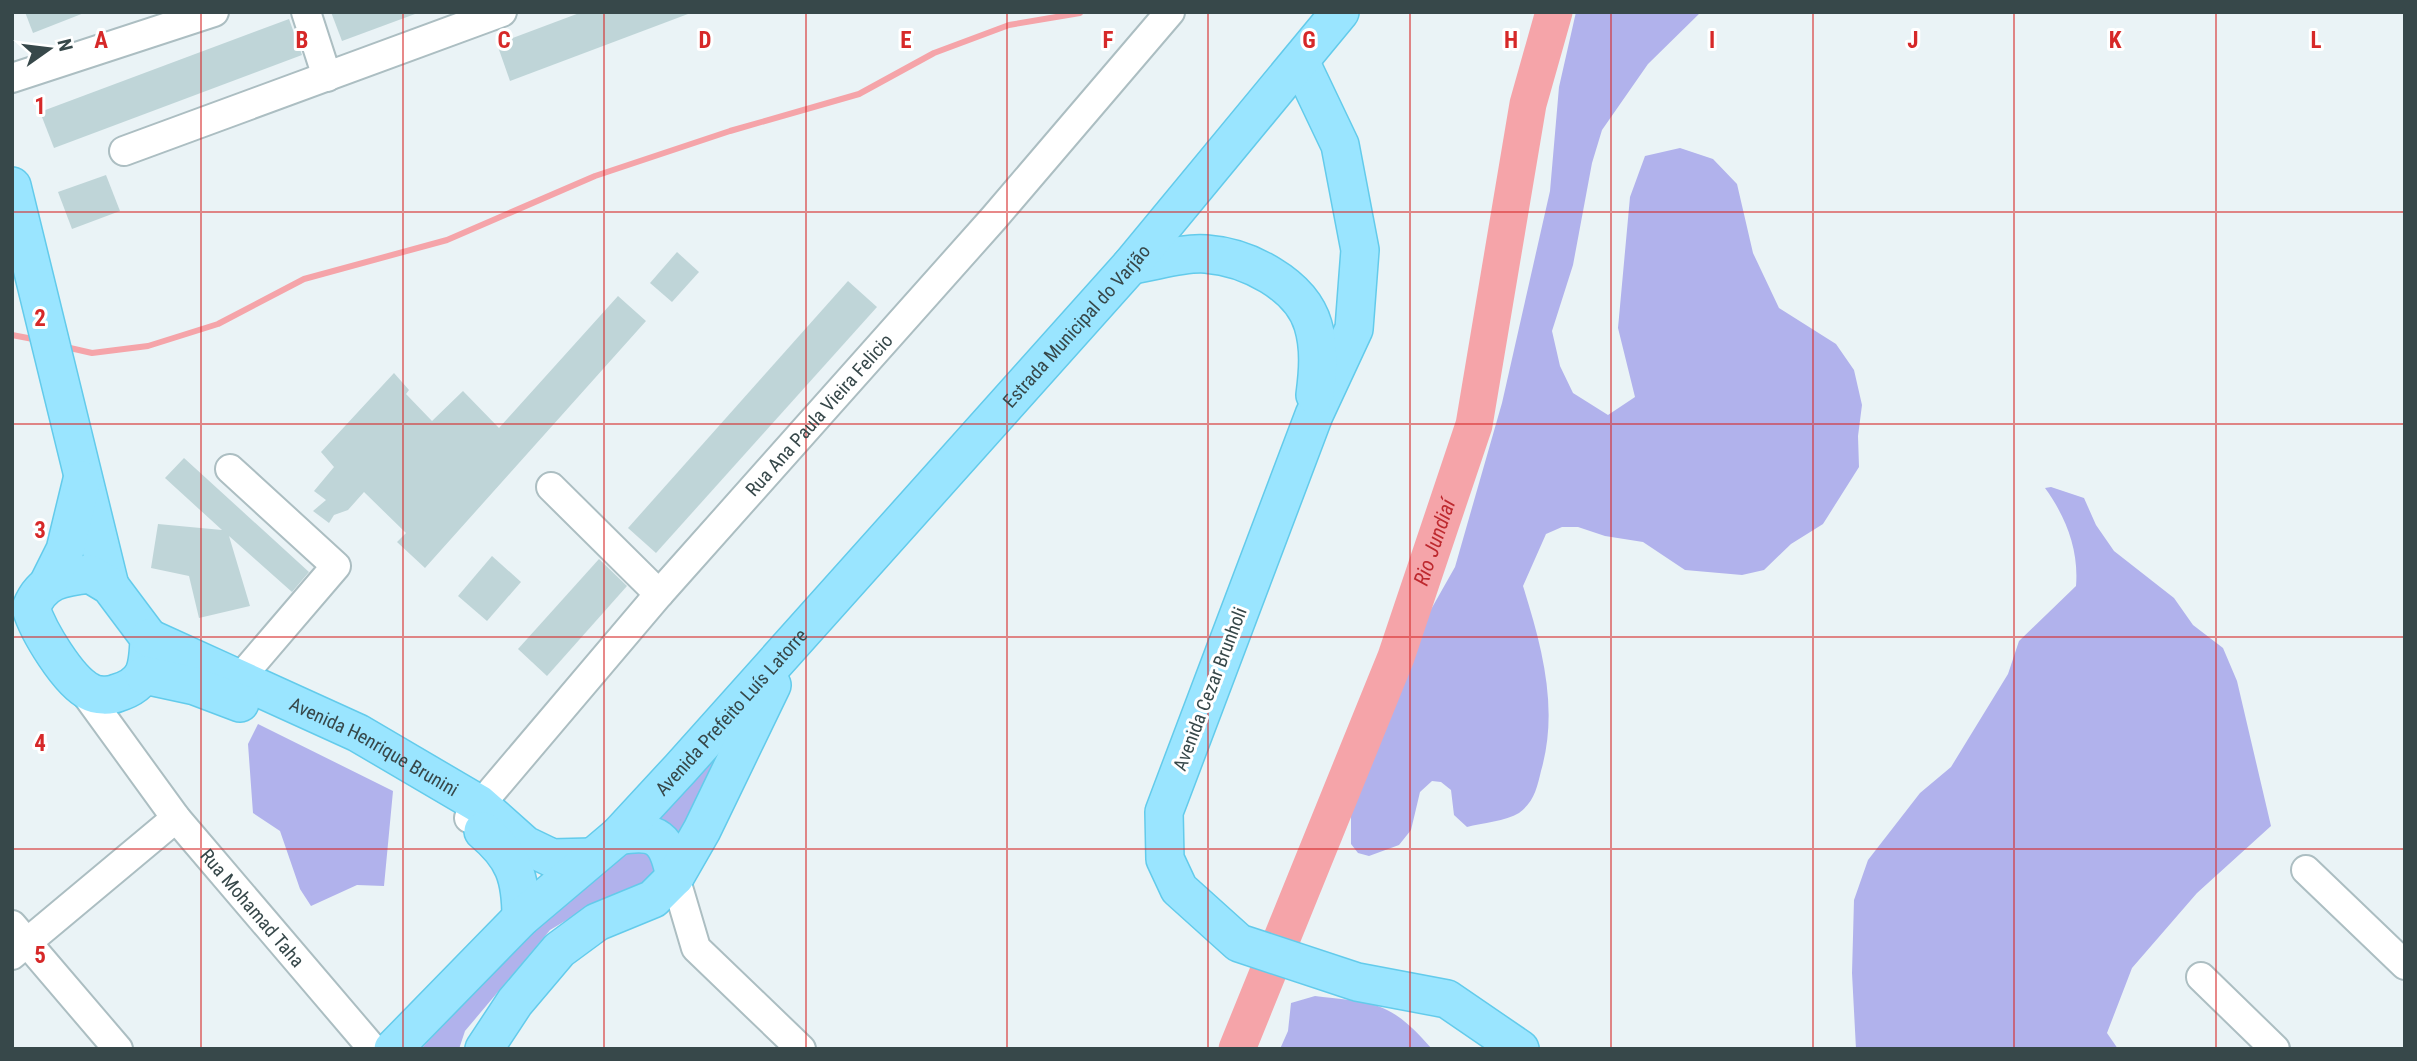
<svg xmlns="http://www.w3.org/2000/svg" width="2417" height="1061" viewBox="0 0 2417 1061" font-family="'Roboto Condensed',sans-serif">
	<rect width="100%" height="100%" fill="#eaf3f6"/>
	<g fill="#b1b2ec">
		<path d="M 1576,12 L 1701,12 L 1648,64 L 1602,130 L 1592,163 L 1573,265 L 1552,331 L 1560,366 L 1573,393 L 1608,415 L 1635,397 L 1618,328 L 1630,197 L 1645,156 L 1680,148 L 1713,159 L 1737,184 L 1753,253 L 1779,308 L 1836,344 L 1854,370 L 1862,405 L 1858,436 L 1859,467 L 1823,524 L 1791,544 L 1764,570 L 1742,575 L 1685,570 L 1643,542 L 1605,536 L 1578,527 L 1562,527 L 1546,534 L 1523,586 C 1542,647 1559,709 1541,771 C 1537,788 1534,802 1519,813 C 1506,821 1482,823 1467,827 L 1454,815 L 1451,790 L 1441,782 L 1432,781 L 1420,792 L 1411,830 L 1399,845 L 1369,856 L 1358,853 L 1351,844 L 1351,806 L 1373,712 L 1455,567 L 1502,403 L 1550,191 L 1559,87 Z"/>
		<path d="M 2051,487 L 2084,498 L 2096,525 L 2114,551 L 2174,598 L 2193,625 L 2223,648 L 2237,681 L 2271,826 L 2197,893 L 2132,968 L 2107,1033 L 2118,1049 L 1856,1049 L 1852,973 L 1854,900 L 1868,860 L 1920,793 L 1951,767 L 2008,674 L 2019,641 L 2076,586 C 2079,550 2066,517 2045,488 Z"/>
		<path d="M 742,712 L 689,838 L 668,824 L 650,819 Z"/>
		<path d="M 258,724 L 393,791 L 384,886 L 357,885 L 311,906 L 300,889 L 280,831 L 253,813 L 248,744 Z"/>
		<path d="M 620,847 L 641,847 L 655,857 L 655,875 L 646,884 L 600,900 L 550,930 L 465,1031 L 459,1049 L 421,1049 L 543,918 Z"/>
		<path d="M 1315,996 C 1376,1003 1390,1001 1432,1049 L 1280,1049 L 1288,1031 L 1291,1003 Z"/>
	</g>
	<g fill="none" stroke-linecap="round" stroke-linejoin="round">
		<g stroke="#f5a4a9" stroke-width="6">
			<path d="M 12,335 L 33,339"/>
			<path d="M 70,348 L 92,353 L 148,346 L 218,324 L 304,279 L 447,240 L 595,176 L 730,131 L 859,94 L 934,53 L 1009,25 L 1080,13"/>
		</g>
		<path stroke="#f5a4a9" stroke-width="37" id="s1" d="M 1237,1049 L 1396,657 L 1474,425 L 1528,104 L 1554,12"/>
	</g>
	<g fill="#bfd5d8">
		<path d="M 25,12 L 84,12 L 84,13 L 33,33 Z"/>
		<path d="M 331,12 L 415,12 L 415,14 L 342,41 Z"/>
		<path d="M 582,12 L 688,12 L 688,14 L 510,81 L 497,44 Z"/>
		<path d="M 289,19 L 302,55 L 54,148 L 40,112 Z"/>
		<path d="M 106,175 L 120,211 L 72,229 L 58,192 Z"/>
		<path d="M 677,252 L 699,272 L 672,302 L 650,283 Z"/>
		<path d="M 848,281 L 877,307 L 656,553 L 628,528 Z"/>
		<path d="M 618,296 L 646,321 L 425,568 L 397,542 L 406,533 L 364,492 L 348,510 L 334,515 L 329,523 L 313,511 L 326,500 L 314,491 L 334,467 L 321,452 L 394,373 L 409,390 L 406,394 L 432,421 L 463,391 L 499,428 Z"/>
		<path d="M 184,458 L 309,572 L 292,592 L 229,536 L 250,606 L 199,618 L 189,576 L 151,568 L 158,524 L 222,530 L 165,478 Z"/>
		<path d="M 492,556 L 521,582 L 487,621 L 458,596 Z"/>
		<path d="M 599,559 L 627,586 L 547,676 L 518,649 Z"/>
	</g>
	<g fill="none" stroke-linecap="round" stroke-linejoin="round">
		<defs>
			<g id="minor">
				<path d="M 306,12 L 327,77"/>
				<path d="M 12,78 L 214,12"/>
				<path d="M 124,151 L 502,12"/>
				<path d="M 230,469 L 336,566 L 240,678"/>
				<path d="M 551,487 L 659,594"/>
				<path id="s2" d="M 78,683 L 176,818 L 373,1049"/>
				<path id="s3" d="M 469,818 L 659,594 L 994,218 L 1170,12"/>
				<path d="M 2306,870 L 2405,965"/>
				<path d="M 675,877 L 696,948 L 801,1049"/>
				<path d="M 12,925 L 118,1049"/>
				<path d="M 12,955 L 176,818"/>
				<path d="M 2201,977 L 2275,1049"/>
			</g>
			<g id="major">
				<path d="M 1300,61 L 1340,145 L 1360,250 L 1354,329 L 1314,415 L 1164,812 L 1165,859 L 1179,889 L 1239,943 L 1357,982 L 1447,999 L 1520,1049"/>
				<path d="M 12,186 L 110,586"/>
				<path d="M 1131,265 C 1154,262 1183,252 1206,254 C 1247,257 1301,284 1313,325 C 1320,348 1318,372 1315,395"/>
				<path d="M 90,574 L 110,586 L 149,638 C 148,667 147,684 117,693 C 110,696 97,696 90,692 C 68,681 38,631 31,608 C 42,580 62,577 90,574 Z"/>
				<path d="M 49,582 L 65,550 L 82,480"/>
				<path id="s4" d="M 149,638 L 358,733 L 479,804 L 525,845 L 552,858 L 592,857"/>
				<path d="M 144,675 L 195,686 L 240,703"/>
				<path d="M 483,831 C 514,857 521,877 521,918"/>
				<path d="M 618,836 C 658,829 667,838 675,877"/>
				<path id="s5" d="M 393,1049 L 521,918 L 618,836 L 680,769 L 1131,265 L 1340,12"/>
				<path d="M 484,1049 L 515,1002 L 559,950 L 597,922 L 653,899 L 675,877 L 702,830 L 772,685"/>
			</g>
		</defs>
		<use href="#minor" stroke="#acbec2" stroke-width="32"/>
		<use href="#major" stroke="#63cbeb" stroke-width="40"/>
		<use href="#minor" stroke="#fff" stroke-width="28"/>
		<use href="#major" stroke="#9ae5ff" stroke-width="37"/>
	</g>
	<path fill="none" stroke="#d62828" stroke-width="2" stroke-opacity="0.55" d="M 201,12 L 201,1049M 403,12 L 403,1049M 604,12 L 604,1049M 806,12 L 806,1049M 1007,12 L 1007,1049M 1208,12 L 1208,1049M 1410,12 L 1410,1049M 1611,12 L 1611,1049M 1813,12 L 1813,1049M 2014,12 L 2014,1049M 2216,12 L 2216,1049M 12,212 L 2405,212M 12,424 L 2405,424M 12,637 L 2405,637M 12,849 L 2405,849"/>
	<g text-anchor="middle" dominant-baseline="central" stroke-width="6" stroke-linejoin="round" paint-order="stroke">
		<g font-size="19" fill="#37484a" stroke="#fff">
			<text stroke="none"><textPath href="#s5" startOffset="996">Estrada Municipal do Varjão</textPath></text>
			<text stroke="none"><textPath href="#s3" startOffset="534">Rua Ana Paula Vieira Felicio</textPath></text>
			<text transform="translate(1210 689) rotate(-69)">Avenida Cezar Brunholi</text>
			<text stroke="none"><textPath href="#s5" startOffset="478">Avenida Prefeito Luís Latorre</textPath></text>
			<text stroke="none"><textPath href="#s4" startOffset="250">Avenida Henrique Brunini</textPath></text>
			<text stroke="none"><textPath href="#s2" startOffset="285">Rua Mohamad Taha</textPath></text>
		</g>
		<g font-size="21" font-style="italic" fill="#be292f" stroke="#fff">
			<text stroke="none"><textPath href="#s1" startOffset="544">Rio Jundiaí</textPath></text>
		</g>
	</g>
	<g font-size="23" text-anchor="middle" font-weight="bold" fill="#d62828" stroke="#fff" stroke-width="6" stroke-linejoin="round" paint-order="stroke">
		<text x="101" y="48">A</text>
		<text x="302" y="48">B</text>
		<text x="504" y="48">C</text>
		<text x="705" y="48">D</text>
		<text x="906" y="48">E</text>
		<text x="1108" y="48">F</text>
		<text x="1309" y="48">G</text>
		<text x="1511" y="48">H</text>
		<text x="1712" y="48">I</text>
		<text x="1913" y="48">J</text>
		<text x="2115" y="48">K</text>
		<text x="2316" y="48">L</text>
		<text x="40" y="114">1</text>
		<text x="40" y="326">2</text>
		<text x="40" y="538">3</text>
		<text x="40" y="751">4</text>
		<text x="40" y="963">5</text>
	</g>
	<rect width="2417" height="1061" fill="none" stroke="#37484a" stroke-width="28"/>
	<g transform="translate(49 49) rotate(76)" stroke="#ffffff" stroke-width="5" paint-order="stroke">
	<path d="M0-5L12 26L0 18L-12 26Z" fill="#37484a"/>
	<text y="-10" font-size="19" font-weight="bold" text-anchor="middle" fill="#37484a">N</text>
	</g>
</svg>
